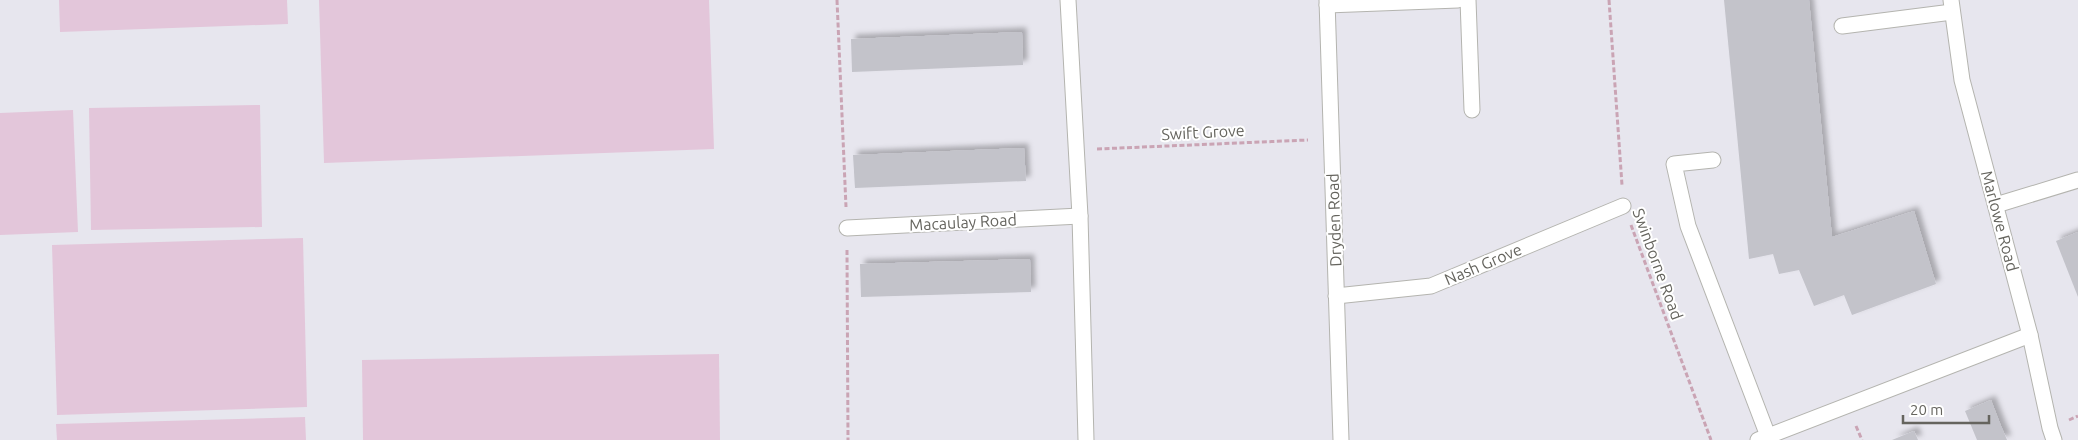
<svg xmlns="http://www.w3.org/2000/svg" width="2078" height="440" viewBox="0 0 2078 440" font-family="Ubuntu,sans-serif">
	<defs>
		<filter id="shadow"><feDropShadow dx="4.5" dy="-4.5" stdDeviation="2.5" flood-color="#0004"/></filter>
	</defs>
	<rect width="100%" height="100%" fill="#e7e6ee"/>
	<g fill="#e3c6da">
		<path d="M 59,0 L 287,0 L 288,24 L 60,32 Z"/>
		<path d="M 319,0 L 709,0 L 714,149 L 324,163 Z"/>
		<path d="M 260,105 L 262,227 L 91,230 L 89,108 Z"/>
		<path d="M 73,110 L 78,232 L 0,235 L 0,113 Z"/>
		<path d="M 303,238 L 307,407 L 57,415 L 52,245 Z"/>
		<path d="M 719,354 L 720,440 L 363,440 L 362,360 Z"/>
		<path d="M 305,417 L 306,440 L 57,440 L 56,424 Z"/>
	</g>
	<g fill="#c3c3ca" filter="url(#shadow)">
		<path d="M 1724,0 L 1809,0 L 1832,237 L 1914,211 L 1936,284 L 1852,315 L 1844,295 L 1814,306 L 1799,270 L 1779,274 L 1773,254 L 1749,259 Z"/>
		<path d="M 1022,32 L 1023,65 L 852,72 L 851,39 Z"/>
		<path d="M 1024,148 L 1026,181 L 855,188 L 853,155 Z"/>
		<path d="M 2078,232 L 2078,297 L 2056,241 Z"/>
		<path d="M 1030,259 L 1031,292 L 861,297 L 860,264 Z"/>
		<path d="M 1991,400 L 2001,426 L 2007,440 L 1977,440 L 1965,411 Z"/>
		<path d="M 1914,431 L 1918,440 L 1892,440 Z"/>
	</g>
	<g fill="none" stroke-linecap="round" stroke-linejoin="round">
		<defs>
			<g id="minor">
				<path d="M 1068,0 L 1080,216 L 1086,440"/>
				<path d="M 1327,0 L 1341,440"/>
				<path d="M 1468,0 L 1472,110"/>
				<path d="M 1951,0 L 1962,80 L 2030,335 L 2050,428 L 2054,440"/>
				<path d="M 1327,5 L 1458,0"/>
				<path d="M 1842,26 L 1952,12"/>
				<path d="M 1713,160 L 1674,164 L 1688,226 L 1768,436"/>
				<path d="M 1996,205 L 2078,180"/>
				<path d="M 847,228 L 1080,216"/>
				<path d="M 1336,296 L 1431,286 L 1623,206"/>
				<path d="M 1758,440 L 2030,335"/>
			</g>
		</defs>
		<use href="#minor" stroke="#b4b4af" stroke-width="17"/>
		<g stroke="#caa4b4" stroke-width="3" stroke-dasharray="5 2.5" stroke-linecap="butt">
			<path d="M 837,0 L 846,207"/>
			<path d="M 1609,0 L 1622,185"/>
			<path d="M 1097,149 L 1308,140"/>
			<path d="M 1631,225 L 1711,440"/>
			<path d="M 847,250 L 848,440"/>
			<path d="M 2069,420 L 2078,416"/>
			<path d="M 1856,426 L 1862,440"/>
		</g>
		<use href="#minor" stroke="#fff" stroke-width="15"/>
	</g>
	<g text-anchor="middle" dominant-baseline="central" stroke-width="4" stroke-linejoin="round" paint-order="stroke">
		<g font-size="16" fill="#65645e" stroke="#fff">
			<text transform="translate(1203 132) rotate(-3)">Swift Grove</text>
			<text transform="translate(1334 220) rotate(-92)">Dryden Road</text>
			<text transform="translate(2000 221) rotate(75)">Marlowe Road</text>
			<text transform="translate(963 222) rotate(-3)">Macaulay Road</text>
			<text transform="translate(1483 264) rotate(-23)">Nash Grove</text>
			<text transform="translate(1658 264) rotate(70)">Swinborne Road</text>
		</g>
	</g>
	<path d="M1903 415v8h86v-8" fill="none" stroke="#65645e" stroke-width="2.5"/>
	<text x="1910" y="415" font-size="15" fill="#65645e" stroke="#ffffff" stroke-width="4" paint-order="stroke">20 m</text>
</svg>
